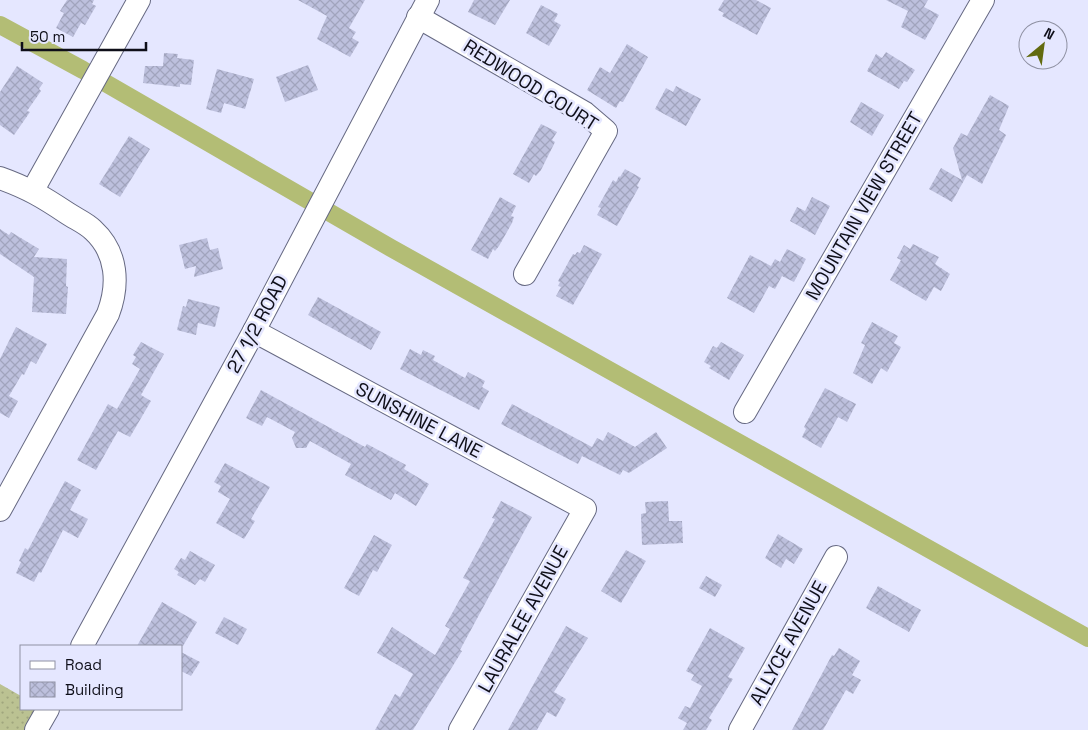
<svg xmlns="http://www.w3.org/2000/svg" width="1088" height="730" viewBox="0 0 1088 730" font-family="'Space Grotesk',sans-serif">
	<defs>
		<pattern id="grass-dots" width="8" height="8" patternUnits="userSpaceOnUse" patternTransform="scale(1.25)"><rect width="8" height="8" fill="#bbc292"/><path d="M2 2h.1M6 6h.1" fill="none" stroke="#a0a67d" stroke-width="1.8" stroke-linecap="round"/></pattern>
		<pattern id="building-cross-hatch" width="8" height="8" patternUnits="userSpaceOnUse" patternTransform="scale(1.25)"><rect width="8" height="8" fill="#bdc0dd"/><path d="M0 0l8 8M0 8l8-8" fill="none" stroke="#a1a4bd"/></pattern>
	</defs>
	<rect width="100%" height="100%" fill="#e5e7ff"/>
	<path fill="url(#grass-dots)" d="M 0,684 L 21,696 L 21,709 L 45,709 L 33,730 L 0,730 Z"/>
	<g fill="none" stroke-linecap="round" stroke-linejoin="round">
		<path stroke="#b3bd75" stroke-width="18" d="M 0,25 L 83,70 L 391,248 L 1088,638"/>
	</g>
	<g fill="url(#building-cross-hatch)">
		<path d="M 67,0 L 94,0 L 92,4 L 96,6 L 85,25 L 81,23 L 73,37 L 56,28 L 64,13 L 60,11 Z"/>
		<path d="M 298,0 L 365,0 L 349,28 L 356,32 L 352,38 L 359,42 L 350,57 L 317,39 L 327,16 Z"/>
		<path d="M 474,0 L 510,0 L 495,25 L 468,12 Z"/>
		<path d="M 724,0 L 756,0 L 771,8 L 757,35 L 722,16 L 724,13 L 718,10 Z"/>
		<path d="M 886,0 L 928,0 L 924,7 L 939,15 L 925,40 L 901,27 L 908,11 Z"/>
		<path d="M 541,5 L 558,14 L 554,21 L 561,25 L 549,46 L 526,33 Z"/>
		<path d="M 627,44 L 648,57 L 623,102 L 620,101 L 616,108 L 587,90 L 600,67 L 610,73 Z"/>
		<path d="M 886,52 L 915,70 L 907,82 L 904,81 L 899,89 L 867,71 L 876,54 L 882,58 Z"/>
		<path d="M 164,53 L 178,54 L 177,58 L 194,60 L 191,85 L 180,84 L 180,87 L 143,83 L 145,66 L 163,66 Z"/>
		<path d="M 308,65 L 318,90 L 285,102 L 276,77 Z"/>
		<path d="M 17,66 L 43,83 L 39,89 L 41,91 L 27,111 L 30,112 L 14,135 L 0,125 L 0,92 Z"/>
		<path d="M 217,69 L 254,79 L 245,109 L 224,103 L 221,113 L 206,109 Z"/>
		<path d="M 676,86 L 701,99 L 686,126 L 655,109 L 666,88 L 673,92 Z"/>
		<path d="M 990,95 L 1009,106 L 999,130 L 1006,135 L 982,184 L 967,175 L 952,202 L 929,189 L 941,168 L 962,180 L 953,148 L 961,133 L 967,136 Z"/>
		<path d="M 861,102 L 884,115 L 872,136 L 850,122 Z"/>
		<path d="M 541,124 L 557,132 L 552,140 L 555,142 L 541,170 L 536,176 L 534,174 L 529,183 L 513,174 Z"/>
		<path d="M 129,136 L 150,149 L 120,197 L 99,184 Z"/>
		<path d="M 625,169 L 641,178 L 637,186 L 639,187 L 617,226 L 597,215 L 601,208 L 598,207 L 613,180 L 616,182 L 619,176 L 620,177 Z"/>
		<path d="M 500,197 L 516,206 L 511,216 L 514,217 L 512,223 L 499,246 L 495,251 L 493,249 L 488,259 L 471,250 Z"/>
		<path d="M 812,197 L 830,206 L 815,235 L 790,221 L 797,207 L 805,211 Z"/>
		<path d="M 0,229 L 9,235 L 11,232 L 39,249 L 34,257 L 67,259 L 66,286 L 68,287 L 66,314 L 32,312 L 34,277 L 0,254 Z"/>
		<path d="M 207,238 L 210,250 L 218,248 L 223,269 L 194,277 L 196,266 L 185,269 L 179,245 Z"/>
		<path d="M 913,244 L 939,257 L 935,264 L 950,274 L 941,291 L 934,287 L 926,301 L 890,280 L 901,260 L 897,258 L 904,245 L 910,249 Z"/>
		<path d="M 584,245 L 602,254 L 573,305 L 556,296 L 561,287 L 558,286 L 560,282 L 558,281 L 573,254 L 575,255 L 577,252 L 580,253 Z"/>
		<path d="M 787,249 L 806,259 L 794,282 L 782,276 L 775,289 L 769,286 L 754,313 L 727,298 L 750,255 L 771,266 L 775,259 L 780,262 Z"/>
		<path d="M 318,297 L 381,332 L 371,350 L 308,315 Z"/>
		<path d="M 188,299 L 220,307 L 215,327 L 198,323 L 196,335 L 177,330 L 183,306 L 186,307 Z"/>
		<path d="M 872,322 L 898,336 L 894,343 L 901,347 L 887,372 L 881,368 L 872,384 L 853,373 L 865,345 L 861,343 Z"/>
		<path d="M 16,327 L 47,344 L 36,364 L 31,361 L 24,375 L 22,374 L 9,396 L 18,401 L 9,418 L 0,413 L 0,359 Z"/>
		<path d="M 141,342 L 164,354 L 141,395 L 151,401 L 130,437 L 118,431 L 96,470 L 77,460 L 108,404 L 117,409 L 140,369 L 132,364 L 136,357 L 133,355 Z"/>
		<path d="M 721,342 L 744,355 L 729,380 L 709,368 L 711,366 L 704,362 L 713,346 L 717,348 Z"/>
		<path d="M 410,349 L 421,355 L 423,350 L 435,356 L 433,360 L 465,378 L 468,372 L 485,381 L 482,387 L 489,391 L 479,410 L 400,369 Z"/>
		<path d="M 825,388 L 856,404 L 847,422 L 838,417 L 821,448 L 802,437 L 806,429 L 804,427 Z"/>
		<path d="M 261,390 L 365,447 L 367,444 L 406,465 L 404,469 L 429,484 L 416,506 L 395,493 L 391,500 L 345,475 L 351,464 L 310,441 L 306,448 L 296,448 L 292,438 L 295,432 L 267,417 L 262,426 L 246,418 Z"/>
		<path d="M 512,404 L 592,447 L 597,438 L 603,441 L 608,432 L 635,447 L 656,432 L 667,448 L 629,473 L 623,470 L 620,475 L 582,456 L 578,464 L 501,424 Z"/>
		<path d="M 225,463 L 270,487 L 251,519 L 255,521 L 244,539 L 216,523 L 230,499 L 218,492 L 221,486 L 214,482 Z"/>
		<path d="M 65,481 L 81,490 L 70,510 L 88,519 L 78,538 L 63,530 L 41,573 L 39,572 L 34,582 L 16,573 L 21,562 L 19,561 L 25,548 L 28,550 Z"/>
		<path d="M 501,501 L 532,517 L 460,650 L 462,651 L 413,730 L 375,730 L 395,694 L 400,697 L 413,674 L 377,653 L 392,627 L 435,655 L 450,629 L 445,626 L 470,581 L 463,578 L 495,519 L 492,518 Z"/>
		<path d="M 668,501 L 669,521 L 682,521 L 683,543 L 642,545 L 641,514 L 646,513 L 645,502 Z"/>
		<path d="M 778,534 L 803,549 L 794,564 L 786,559 L 781,568 L 765,558 Z"/>
		<path d="M 374,535 L 392,545 L 377,572 L 373,570 L 359,596 L 344,588 Z"/>
		<path d="M 626,550 L 646,561 L 621,603 L 601,591 Z"/>
		<path d="M 190,551 L 215,565 L 205,582 L 200,579 L 195,585 L 177,575 L 179,572 L 174,569 L 181,558 L 185,560 Z"/>
		<path d="M 706,576 L 722,585 L 715,597 L 699,588 Z"/>
		<path d="M 878,586 L 921,610 L 909,632 L 866,608 Z"/>
		<path d="M 162,602 L 197,622 L 183,646 L 137,646 Z"/>
		<path d="M 224,617 L 247,629 L 238,645 L 215,633 Z"/>
		<path d="M 566,626 L 588,638 L 554,692 L 566,699 L 556,717 L 547,712 L 537,730 L 508,730 Z"/>
		<path d="M 710,628 L 745,648 L 728,677 L 733,679 L 709,718 L 712,720 L 706,730 L 683,730 L 687,723 L 678,718 L 685,706 L 690,708 L 702,686 L 691,680 L 694,675 L 686,671 Z"/>
		<path d="M 839,648 L 860,661 L 852,675 L 861,680 L 853,694 L 846,690 L 823,730 L 792,730 L 832,655 L 834,656 Z"/>
		<path d="M 181,652 L 200,662 L 191,676 L 181,671 Z"/>
	</g>
	<g fill="none" stroke-linecap="round" stroke-linejoin="round">
		<defs>
			<g id="minor">
				<path d="M 418,17 L 585,113 L 606,131 L 525,274"/>
				<path d="M 0,178 C 28,188 43,197 67,213 C 76,219 86,223 93,230 C 118,253 119,285 108,314 L 0,510"/>
				<path d="M 33,190 L 139,0"/>
				<path d="M 254,331 L 585,509 L 460,730"/>
				<path d="M 745,412 L 983,0"/>
				<path d="M 82,646 L 254,331 L 428,0"/>
				<path d="M 36,730 L 48,709"/>
				<path d="M 740,730 L 836,557"/>
			</g>
		</defs>
		<use href="#minor" stroke="#666982" stroke-width="24"/>
		<use href="#minor" stroke="#fff" stroke-width="22"/>
	</g>
	<g text-anchor="middle" dominant-baseline="central" stroke-width="5" stroke-linejoin="round" paint-order="stroke">
		<g font-size="19" fill="#0f0f19" stroke="#e5e7ff">
			<text transform="translate(531 85) rotate(32)">REDWOOD COURT</text>
			<text transform="translate(864 206) rotate(-60)">MOUNTAIN VIEW STREET</text>
			<text transform="translate(257 324) rotate(-62)">27 1/2 ROAD</text>
			<text transform="translate(419 420) rotate(28)">SUNSHINE LANE</text>
			<text transform="translate(523 619) rotate(-61)">LAURALEE AVENUE</text>
			<text transform="translate(788 643) rotate(-61)">ALLYCE AVENUE</text>
		</g>
	</g>
	<rect x="20" y="645" width="162" height="65" fill="#e5e7ff" stroke="#8f91a3"/>
	<rect x="30" y="661" width="25" height="8" fill="#ffffff" stroke="#8f91a3"/>
	<text x="65" y="670" font-size="15" fill="#0f0f19">Road</text>
	<rect x="30" y="682" width="25" height="15" fill="url(#building-cross-hatch)" stroke="#8f91a3"/>
	<text x="65" y="695" font-size="15" fill="#0f0f19">Building</text>
	<g transform="translate(1043 45) rotate(29)"><circle r="24" fill="#e5e7ff" stroke="#8f91a3"/>
	<path d="M0-4L9 19L0 12L-9 19Z" fill="#626a0f"/>
	<text y="-8" font-size="14" font-weight="bold" text-anchor="middle" fill="#0f0f19">N</text>
	</g>
	<path d="M22 42v8h124v-8" fill="none" stroke="#0f0f19" stroke-width="2.5"/>
	<text x="30" y="42" font-size="15" fill="#0f0f19" stroke="#e5e7ff" stroke-width="4" paint-order="stroke">50 m</text>
</svg>
